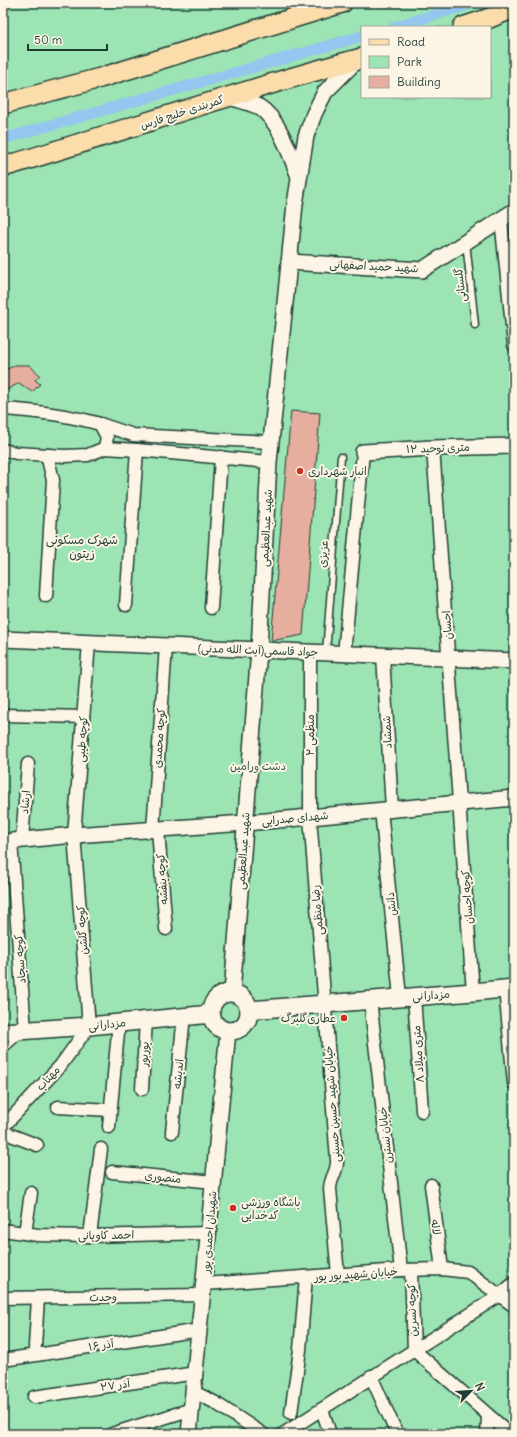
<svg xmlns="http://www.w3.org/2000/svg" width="517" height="1437" viewBox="0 0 517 1437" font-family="Delius,'Playpen Sans Arabic',sans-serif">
	<rect width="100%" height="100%" fill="#f5e0d0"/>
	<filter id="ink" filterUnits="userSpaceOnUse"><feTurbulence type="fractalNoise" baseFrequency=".025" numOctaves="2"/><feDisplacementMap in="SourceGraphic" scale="8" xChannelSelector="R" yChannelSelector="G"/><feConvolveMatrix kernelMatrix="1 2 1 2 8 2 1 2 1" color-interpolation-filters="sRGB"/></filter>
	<g filter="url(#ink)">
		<path fill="#9ce4b3" stroke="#5e9074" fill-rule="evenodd" d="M 3,3 L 514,3 L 514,1434 L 3,1434 ZM 362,27 L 490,27 L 490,97 L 362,97 Z"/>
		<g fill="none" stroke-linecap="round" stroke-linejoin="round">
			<g stroke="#94c6f0" stroke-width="11">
				<path d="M 394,27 L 474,3"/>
				<path d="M 3,139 L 362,36"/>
			</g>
		</g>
		<g fill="#e6ae9e" stroke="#1f3d34">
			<path d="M 16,365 L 29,365 L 40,375 L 35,380 L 40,384 L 32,392 L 19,383 L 3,392 L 3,371 Z"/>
			<path d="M 291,411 L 320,413 L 303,635 L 271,641 Z"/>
		</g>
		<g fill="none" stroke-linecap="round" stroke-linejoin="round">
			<defs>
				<g id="service">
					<path d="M 466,242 L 475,325"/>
					<path d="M 326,653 L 341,457"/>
					<path d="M 3,1050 L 20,1035"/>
				</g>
				<g id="minor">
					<path d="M 501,219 L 514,345"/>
					<path d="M 3,409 C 36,411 68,415 100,424 L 107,437 L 105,448 L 88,455 L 65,456 L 16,453 L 3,450"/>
					<path d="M 100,424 L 133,435 L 271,442"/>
					<path d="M 105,448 L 137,450 L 269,462"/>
					<path d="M 433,448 L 473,992"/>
					<path d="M 46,596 L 53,480 L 47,455"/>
					<path d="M 126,605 L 137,450"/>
					<path d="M 211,608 L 221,457"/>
					<path d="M 310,652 L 310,817 L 337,1160 C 338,1171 330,1178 330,1189 L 338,1275"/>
					<path d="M 344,654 L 363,452"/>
					<path d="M 383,655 L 392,809"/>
					<path d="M 5,715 L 83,717"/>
					<path d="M 381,810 L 400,997"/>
					<path d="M 153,830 L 166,646"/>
					<path d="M 158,830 L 166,929"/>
					<path d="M 22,840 L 28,764"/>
					<path d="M 11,841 L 25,1030"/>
					<path d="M 505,988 L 514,1083"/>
					<path d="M 414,996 L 422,1111"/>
					<path d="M 370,1000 L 401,1270"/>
					<path d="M 142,1089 L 146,1020"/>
					<path d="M 58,1107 L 110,1110"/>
					<path d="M 3,1127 L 61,1065 L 89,1026 L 74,835 L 89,643"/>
					<path d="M 109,1127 L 119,1022"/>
					<path d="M 3,1132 L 37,1145"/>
					<path d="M 172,1132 L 184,1016"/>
					<path d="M 112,1172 L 214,1182"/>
					<path d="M 431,1185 L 442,1269"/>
					<path d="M 3,1230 L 38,1235 L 90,1236 L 209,1233"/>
					<path d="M 25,1233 L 31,1193"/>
					<path d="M 90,1236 L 101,1149"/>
					<path d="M 411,1270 L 414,1350 L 510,1434"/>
					<path d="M 204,1284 L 401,1270 L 442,1269 L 468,1272 L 514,1306"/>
					<path d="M 3,1298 L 203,1295"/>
					<path d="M 35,1346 L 38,1298"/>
					<path d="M 3,1360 L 200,1330"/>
					<path d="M 371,1376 L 397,1434"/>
					<path d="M 194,1392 L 214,1402 L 263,1434"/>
					<path d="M 34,1397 L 196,1373"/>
					<path d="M 322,1409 L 330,1434"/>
					<path d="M 291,1413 L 300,1350 L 306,1277"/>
					<path d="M 112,1434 L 192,1409"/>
					<path d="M 283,1434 L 500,1295 L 514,1283"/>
					<path d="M 487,1434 L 488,1416"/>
				</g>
				<g id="tertiary">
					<path d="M 229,97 C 239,100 250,102 259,107 C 279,119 291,156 299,177"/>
					<path d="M 289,262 L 422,270 L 514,211"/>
					<path d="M 363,452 L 433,448 L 514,446"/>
					<path d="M 3,639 L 514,661"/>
					<path d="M 3,842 L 74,835 L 245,823 L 514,798"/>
					<path d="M 232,993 L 259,650 L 269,462 L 295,204 L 306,136 L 314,114 L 325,92 L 357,60"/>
					<path d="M 189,1434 L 228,1031"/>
				</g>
				<g id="secondary">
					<circle cx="230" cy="1012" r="19"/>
					<path d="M 250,1010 L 473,992 L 514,988"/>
					<path d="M 3,1032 L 89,1026 L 211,1014"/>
				</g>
				<g id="primary">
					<path d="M 463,27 L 487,19 L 514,8"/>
					<path d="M 3,104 L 100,78 L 342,3"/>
					<path d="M 3,167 C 123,131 241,90 362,58"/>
				</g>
			</defs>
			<use href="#service" stroke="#1f3d34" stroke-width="9"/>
			<use href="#minor" stroke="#1f3d34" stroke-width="15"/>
			<use href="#tertiary" stroke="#1f3d34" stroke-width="18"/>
			<use href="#secondary" stroke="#1f3d34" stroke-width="20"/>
			<use href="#primary" stroke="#1f3d34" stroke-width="22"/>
			<use href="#service" stroke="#fcf5e5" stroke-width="6"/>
			<use href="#minor" stroke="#fcf5e5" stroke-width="12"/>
			<use href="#tertiary" stroke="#fcf5e5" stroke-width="15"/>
			<use href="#secondary" stroke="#fcf5e5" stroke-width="17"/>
			<use href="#primary" stroke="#faddab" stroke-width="19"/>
		</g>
	</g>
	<g fill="#c8321e" stroke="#fcf5e5" stroke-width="1.5">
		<circle cx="300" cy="471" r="4"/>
		<circle cx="344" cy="1018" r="4"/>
		<circle cx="233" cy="1208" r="4"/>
	</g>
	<g text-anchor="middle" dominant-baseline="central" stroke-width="4" stroke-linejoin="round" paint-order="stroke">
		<g font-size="11" fill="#1f3d34" stroke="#fcf5e5">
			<text transform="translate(182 112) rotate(-18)">کمربندی خلیج فارس</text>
			<text transform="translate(374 266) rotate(3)">شهید حمید اصفهانی</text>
			<text transform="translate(460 285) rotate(-97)">گلستانی</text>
			<text transform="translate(438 448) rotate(-2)">۱۲ متری توحید</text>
			<text transform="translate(266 528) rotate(-87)">شهید عبدالعظیمی</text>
			<text transform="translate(323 554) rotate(-86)">عزیزی</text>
			<text transform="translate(447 625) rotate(-94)">احسان</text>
			<text transform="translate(258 650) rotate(2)">جواد قاسمی(آیت الله مدنی)</text>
			<text transform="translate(387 732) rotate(-93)">شمشاد</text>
			<text transform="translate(310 735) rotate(-90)">منظمی ۲</text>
			<text transform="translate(159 738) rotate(-86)">کوچه محمدی</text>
			<text transform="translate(82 739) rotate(-86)">کوچه طیبی</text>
			<text transform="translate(25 802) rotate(-85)">ارشاد</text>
			<text transform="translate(295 818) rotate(-5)">شهدای صدرایی</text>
			<text transform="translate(243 851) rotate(-86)">شهید عبدالعظیمی</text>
			<text transform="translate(162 879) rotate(-94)">کوچه بنفشه</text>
			<text transform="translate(467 897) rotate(-94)">کوچه احسان</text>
			<text transform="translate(391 904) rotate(-96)">دانش</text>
			<text transform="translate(317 910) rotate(-95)">رضا منظمی</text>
			<text transform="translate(82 930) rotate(-94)">کوچه گلشن</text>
			<text transform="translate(20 959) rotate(-94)">کوچه سجاد</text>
			<text transform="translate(431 995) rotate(-4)">مزدارانی</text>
			<text transform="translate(107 1024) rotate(-6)">مزدارانی</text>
			<text transform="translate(144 1054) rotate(-87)">بوربور</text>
			<text transform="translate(418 1054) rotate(-94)">۸ متری میلاد</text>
			<text transform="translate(178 1074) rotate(-84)">اندیشه</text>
			<text transform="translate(48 1078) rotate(-47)">مهتاب</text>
			<text transform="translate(332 1104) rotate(-94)">خیابان شهید حسین حسینی</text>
			<text transform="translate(385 1135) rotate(-96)">خیابان نسترن</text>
			<text transform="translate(163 1177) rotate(6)">منصوری</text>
			<text transform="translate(436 1227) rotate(82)">لاله</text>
			<text transform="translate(209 1232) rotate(-85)">شهیدان احمدی پور</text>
			<text transform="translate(106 1235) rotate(-1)">احمد کاویانی</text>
			<text transform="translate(356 1274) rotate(-4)">خیابان شهید بور بور</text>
			<text transform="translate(103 1297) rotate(-1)">وحدت</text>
			<text transform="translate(412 1310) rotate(-92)">کوچه نسرین</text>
			<text transform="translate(101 1345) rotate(-9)">۱۶ آذر</text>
			<text transform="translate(115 1385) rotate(-8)">۲۷ آذر</text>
		</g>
		<g font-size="11" fill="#1f3d34" stroke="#fcf5e5" text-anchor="start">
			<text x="308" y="471">انبار شهرداری</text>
			<text x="336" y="1018" text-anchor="end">عطاری‌گلبرگ</text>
			<text x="241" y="1202">باشگاه ورزشی<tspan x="241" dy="13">کدخدایی</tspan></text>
		</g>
		<g font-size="11" fill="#385e4d" stroke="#fcf5e5">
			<text x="258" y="766">دشت ورامین</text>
		</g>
		<g font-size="12" fill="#1f3d34" stroke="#fcf5e5">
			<text x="82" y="539">شهرک مسکونی<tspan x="82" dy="14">زیتون</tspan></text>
		</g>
	</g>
	<rect width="517" height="1437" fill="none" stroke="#fcf5e5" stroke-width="16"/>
	<rect x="8" y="8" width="501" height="1421" fill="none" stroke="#1f3d34" stroke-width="1.5" filter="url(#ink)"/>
	<rect x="361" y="26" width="130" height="72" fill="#fcf5e5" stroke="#a4ab9e"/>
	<rect x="369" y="39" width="20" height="6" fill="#faddab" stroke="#a4ab9e"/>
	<text x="397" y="46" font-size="12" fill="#1f3d34">Road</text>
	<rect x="369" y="56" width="20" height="12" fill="#9ce4b3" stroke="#a4ab9e"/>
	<text x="397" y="66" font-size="12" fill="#1f3d34">Park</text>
	<rect x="369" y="76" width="20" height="12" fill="#e6ae9e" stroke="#a4ab9e"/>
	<text x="397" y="86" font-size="12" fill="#1f3d34">Building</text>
	<g transform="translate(471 1391) rotate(65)" stroke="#fcf5e5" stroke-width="3" paint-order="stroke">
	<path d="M0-3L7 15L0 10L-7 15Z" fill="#1f3d34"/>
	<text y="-6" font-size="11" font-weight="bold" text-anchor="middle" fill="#1f3d34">N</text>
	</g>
	<path d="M28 44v6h79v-6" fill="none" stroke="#1f3d34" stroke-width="2"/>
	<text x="34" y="44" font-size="12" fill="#1f3d34" stroke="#fcf5e5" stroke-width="3" paint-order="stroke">50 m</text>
</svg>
